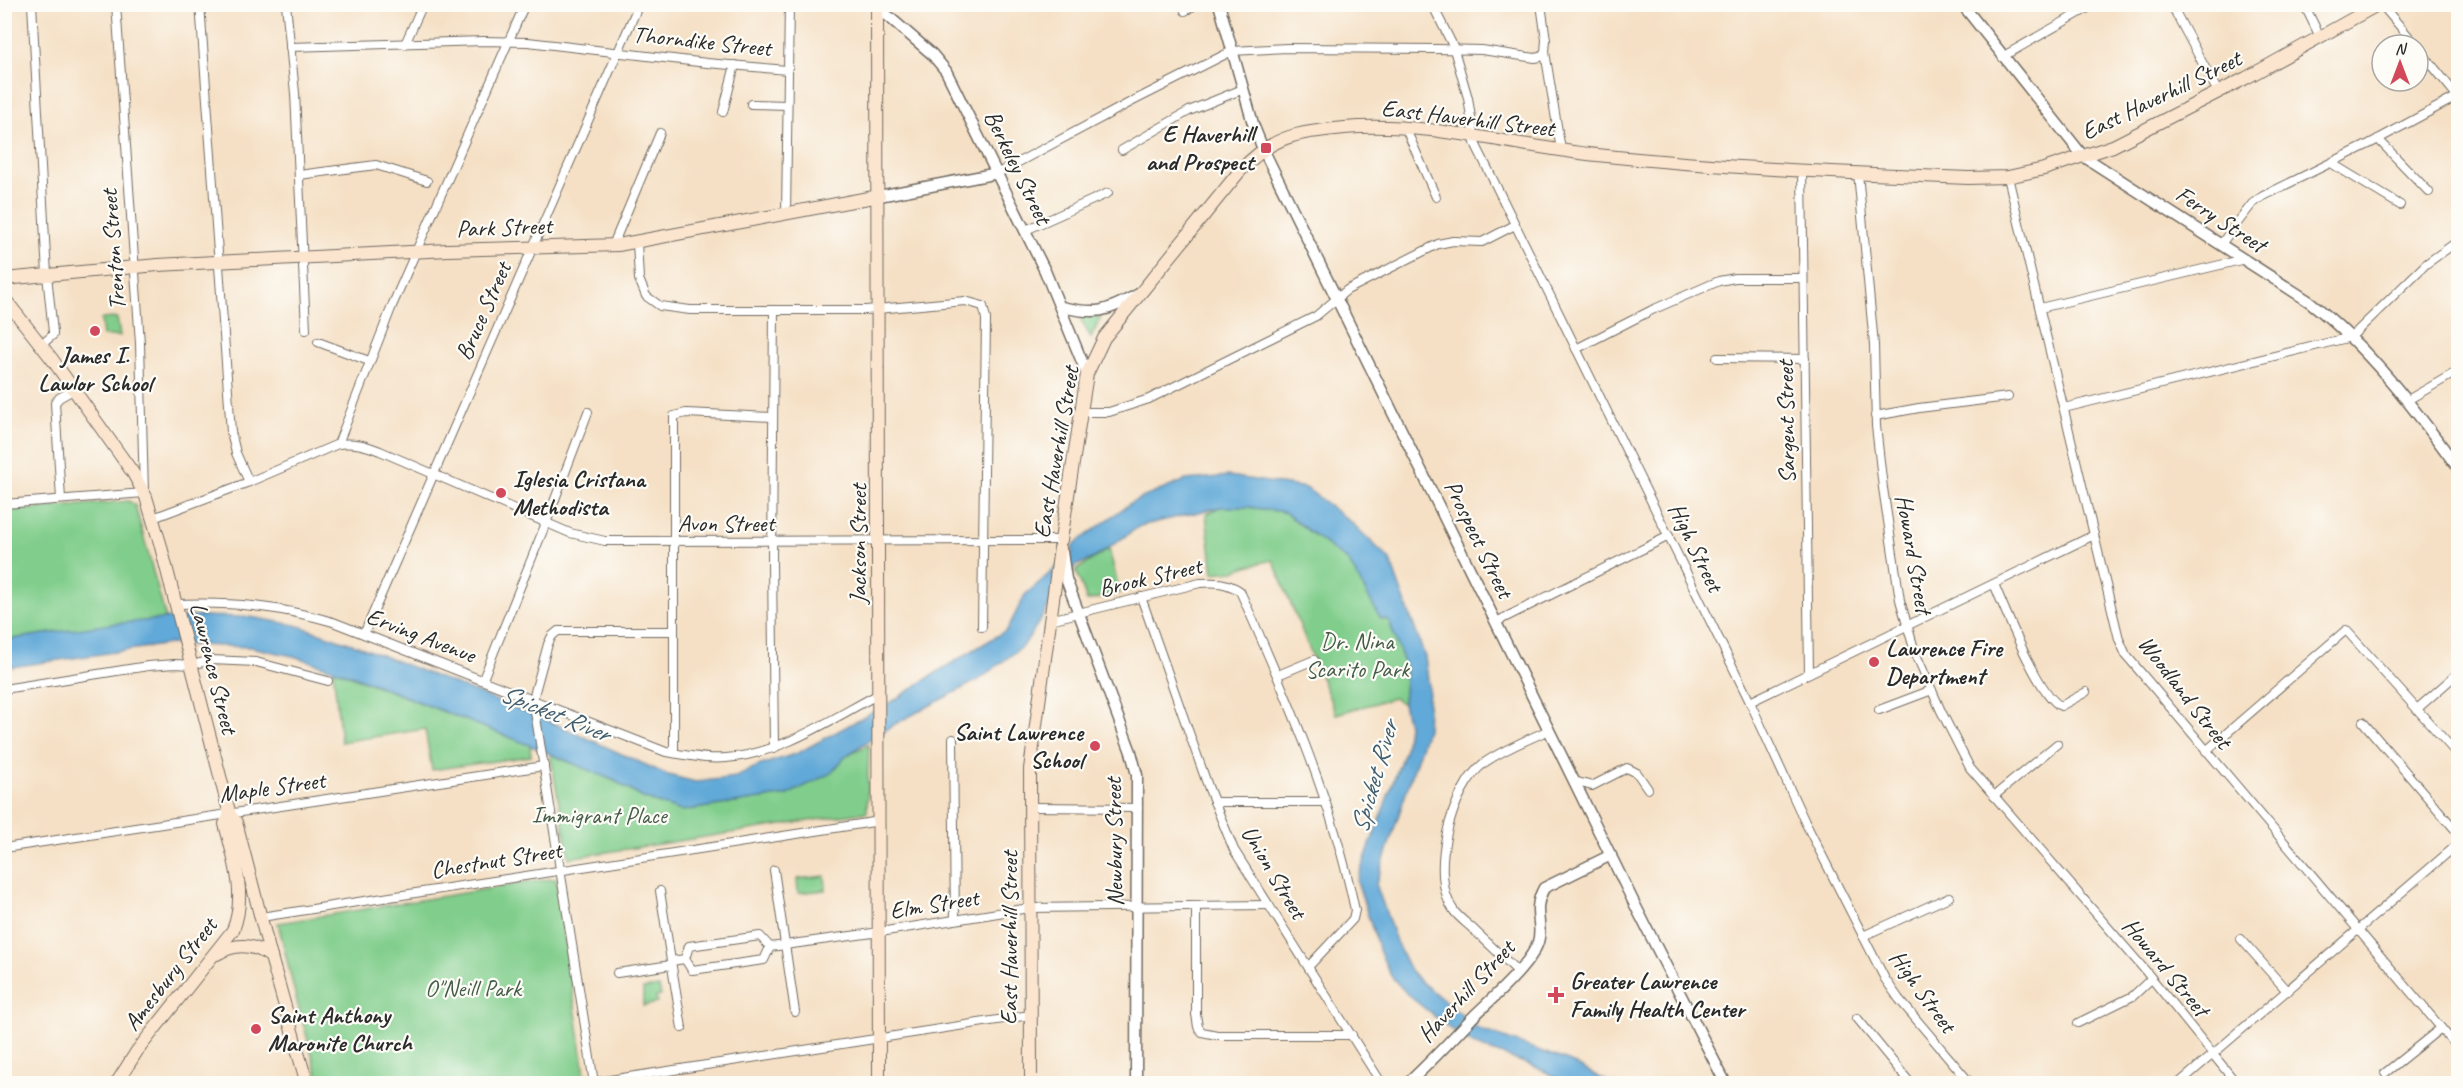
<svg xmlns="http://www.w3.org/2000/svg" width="2463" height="1088" viewBox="0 0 2463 1088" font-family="Caveat,sans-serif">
	<rect width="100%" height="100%" fill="#fdfcf7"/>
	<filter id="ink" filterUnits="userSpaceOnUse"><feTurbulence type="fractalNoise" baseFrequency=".0167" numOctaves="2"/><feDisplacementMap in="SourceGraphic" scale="12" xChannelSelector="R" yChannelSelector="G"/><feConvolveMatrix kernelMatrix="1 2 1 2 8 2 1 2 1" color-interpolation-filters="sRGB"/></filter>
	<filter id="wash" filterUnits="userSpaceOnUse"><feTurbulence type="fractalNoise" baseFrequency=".008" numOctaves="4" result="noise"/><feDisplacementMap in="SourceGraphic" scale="24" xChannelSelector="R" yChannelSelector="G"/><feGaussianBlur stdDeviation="1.35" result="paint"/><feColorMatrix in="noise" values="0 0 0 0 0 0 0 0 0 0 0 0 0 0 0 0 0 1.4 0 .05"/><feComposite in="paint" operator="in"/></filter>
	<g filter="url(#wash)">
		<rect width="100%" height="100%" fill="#f5e0c5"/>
		<g fill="#81ce8c" stroke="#567c5c" stroke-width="1.5">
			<path d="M 1082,315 L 1101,317 L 1091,338 L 1080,318 Z"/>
			<path d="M 117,318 L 120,336 L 103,336 L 101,319 Z"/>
			<path d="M 129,501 L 135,505 L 166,619 L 5,640 L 5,511 Z"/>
			<path d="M 1220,507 L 1248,507 L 1284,512 L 1349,562 L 1380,618 L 1389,621 L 1406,668 L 1403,704 L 1394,698 L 1336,714 L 1273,560 L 1247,566 L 1234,571 L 1213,573 L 1206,514 Z"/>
			<path d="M 1109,549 L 1120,593 L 1087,601 L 1076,570 Z"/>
			<path d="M 333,669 L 530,745 L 531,756 L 432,770 L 425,729 L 341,742 Z"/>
			<path d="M 869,745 L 867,812 L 569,858 L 550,754 L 615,781 L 643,798 L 681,811 L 787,795 L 830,773 L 847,755 Z"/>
			<path d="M 825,876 L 826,890 L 798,893 L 797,879 Z"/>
			<path d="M 549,879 L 556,879 L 585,1074 L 582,1079 L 552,1084 L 320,1083 L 297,1002 L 278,923 Z"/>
			<path d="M 659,987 L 661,996 L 656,997 L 657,1003 L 643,1006 L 643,989 Z"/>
		</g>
		<path fill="#61a9d8" stroke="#466a82" stroke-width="1.5" d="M 1229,476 L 1306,488 L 1352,523 L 1390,560 L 1425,657 L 1429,687 L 1427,729 L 1376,884 L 1397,944 L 1410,970 L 1419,980 L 1479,1029 L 1571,1062 L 1610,1083 L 1568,1083 L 1538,1068 L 1473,1044 L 1449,1028 L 1408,995 L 1391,976 L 1379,950 L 1357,881 L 1405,749 L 1408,725 L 1403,704 L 1406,668 L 1389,621 L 1380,618 L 1349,562 L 1284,512 L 1248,507 L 1220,507 L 1140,526 L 1094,558 L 1075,566 L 1024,645 L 980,679 L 895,724 L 864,744 L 847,755 L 831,773 L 787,795 L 681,811 L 643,798 L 615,781 L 524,743 L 351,675 L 293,656 L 250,647 L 170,644 L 5,668 L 5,640 L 111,624 L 194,616 L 250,617 L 296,625 L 358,646 L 551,722 L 668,775 L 696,782 L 736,777 L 758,766 L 798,753 L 893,701 L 942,669 L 1007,630 L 1025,595 L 1073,553 L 1072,546 L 1132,502 L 1186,480 Z"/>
	</g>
	<g filter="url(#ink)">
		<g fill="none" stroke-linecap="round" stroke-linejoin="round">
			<defs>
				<g id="minor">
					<path d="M 32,4 L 47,275 L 53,332 L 53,335 L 41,345"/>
					<path d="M 200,4 L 231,432 L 236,453 L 249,482"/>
					<path d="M 286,4 L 295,93 L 306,330"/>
					<path d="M 1432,4 L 1453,46 L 1468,98 L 1475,143 L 1750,702 L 1805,822 L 1885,979 L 1899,999 L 1971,1084"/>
					<path d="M 1541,4 L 1546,40 L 1545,52 L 1561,150"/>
					<path d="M 2171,4 L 2218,92"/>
					<path d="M 2304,4 L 2320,37"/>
					<path d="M 2381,4 L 2416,45"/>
					<path d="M 4,5 L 6,4"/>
					<path d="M 1185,11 L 1197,4"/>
					<path d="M 405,44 L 423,4"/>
					<path d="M 290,47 L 484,41 L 528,42 L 707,63 L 787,70"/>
					<path d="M 2418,48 L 2458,97"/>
					<path d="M 2002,57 L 2095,4"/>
					<path d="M 751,104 L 787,105"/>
					<path d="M 723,112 L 735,65"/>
					<path d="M 1405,127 L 1436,197"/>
					<path d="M 2378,139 L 2429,192"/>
					<path d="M 1122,150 L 1189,111 L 1243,89"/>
					<path d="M 2331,163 L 2400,205"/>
					<path d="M 1802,170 L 1809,673"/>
					<path d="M 998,173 L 1131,102 L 1232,51 L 1287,48 L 1437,49 L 1482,50 L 1535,58 L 1540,57 L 1545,52"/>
					<path d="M 1858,173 L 1874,345 L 1876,426 L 1883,488 L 1900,600 L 1915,652 L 1941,711 L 1970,768 L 2144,969 L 2237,1084"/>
					<path d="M 299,175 L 376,165 L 427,181"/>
					<path d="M 2008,177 L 2119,639 L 2126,655 L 2458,1048"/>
					<path d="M 786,214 L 789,4"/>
					<path d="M 1026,230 L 1108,193"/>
					<path d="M 637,242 L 639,279 L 646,296 L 660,306 L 690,310 L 866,310 L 965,301 L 983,306 L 986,319 L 982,627"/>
					<path d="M 2221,244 L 2252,204 L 2263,196 L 2369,144 L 2458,96"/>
					<path d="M 613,245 L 660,133"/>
					<path d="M 2040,308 L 2245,259"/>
					<path d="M 318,342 L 369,361"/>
					<path d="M 1576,349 L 1652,310 L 1719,281 L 1735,278 L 1803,278"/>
					<path d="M 1717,358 L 1805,359"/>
					<path d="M 2406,401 L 2458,371"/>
					<path d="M 2064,408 L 2351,337 L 2426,264 L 2458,241"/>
					<path d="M 1082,412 L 1109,412 L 1149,399 L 1316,316 L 1347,290 L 1438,244 L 1453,241 L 1482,242 L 1515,225"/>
					<path d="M 1875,416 L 1919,408 L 2008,397"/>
					<path d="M 338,444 L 392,306 L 525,4"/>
					<path d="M 61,499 L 55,403 L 59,398 L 73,390"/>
					<path d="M 4,504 L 144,493 L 140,343 L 116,4"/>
					<path d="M 153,518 L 249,482 L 338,444 C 354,442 365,445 380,451 L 570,533 L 605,541 L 1061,540 L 1061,545"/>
					<path d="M 1994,584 C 2005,609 2039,697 2061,706 L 2086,692"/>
					<path d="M 1141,597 L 1209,789 L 1234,850 L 1382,1084"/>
					<path d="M 176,604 C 233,602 278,606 333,622 L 666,752 C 686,755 707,760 726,758 C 781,754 831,719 879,694"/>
					<path d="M 1050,620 L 1200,583 C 1216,582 1226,582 1240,591 C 1286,694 1332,799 1355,910 L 1353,919 L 1309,966"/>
					<path d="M 1496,622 L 1669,536"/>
					<path d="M 364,634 L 639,4"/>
					<path d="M 1278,675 L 1314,660"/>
					<path d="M 483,679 L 546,523 L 588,412"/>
					<path d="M 4,689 L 148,666 L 175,664 L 192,665 L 211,660 L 256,662 L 328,681"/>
					<path d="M 1750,702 L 2094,535"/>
					<path d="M 2417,709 L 2458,673"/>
					<path d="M 1879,710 L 1932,690"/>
					<path d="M 2363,722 L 2458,833"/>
					<path d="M 953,739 L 955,920"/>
					<path d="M 774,749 L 772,562 L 774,310"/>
					<path d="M 2206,751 L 2346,630 L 2458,755"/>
					<path d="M 674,753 L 674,416 L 686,413 L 773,417"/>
					<path d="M 1574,781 L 1592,786 L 1627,768 L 1637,773 L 1648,789"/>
					<path d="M 1994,796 L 2057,744"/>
					<path d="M 1214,802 L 1324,802"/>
					<path d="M 1030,807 L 1138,808"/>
					<path d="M 4,848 L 544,766"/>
					<path d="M 774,870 L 795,1012"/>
					<path d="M 660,891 L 671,961 L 685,959"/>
					<path d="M 1196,906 L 1196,1014 L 1198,1027 L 1202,1032 L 1217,1035 L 1352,1035"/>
					<path d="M 261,917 L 880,821"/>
					<path d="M 1863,936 L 1949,897"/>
					<path d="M 2241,939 L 2287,991"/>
					<path d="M 770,947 L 764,960 L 692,970 L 685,959 L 689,946 L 760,936 L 770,947 L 880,932 L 1029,908 L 1269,905"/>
					<path d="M 671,961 L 682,1028"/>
					<path d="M 1517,971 C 1503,957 1489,944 1474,930 C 1468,924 1459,918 1454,911 C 1428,876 1451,788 1484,763 C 1504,749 1527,740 1549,730"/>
					<path d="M 617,973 L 671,965"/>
					<path d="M 1857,1018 L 1911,1084"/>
					<path d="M 2078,1023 L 2133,996 L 2151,979"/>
					<path d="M 2385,1073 L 2441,1028"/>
					<path d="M 590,1083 L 1030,1015"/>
					<path d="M 594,1083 L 533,699 L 548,644 L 552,636 L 558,631 L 674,631"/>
					<path d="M 2178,1084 L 2458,844"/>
				</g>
				<g id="tertiary">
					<path d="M 874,4 L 932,54 L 946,71 L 1045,271 L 1087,374"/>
					<path d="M 1219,4 L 1254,127 L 1263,149 L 1634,903 L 1726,1084"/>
					<path d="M 1962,4 L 2083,156 L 2310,302 C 2368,347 2415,409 2458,468"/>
					<path d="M 879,196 L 998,173"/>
					<path d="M 1061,307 C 1098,315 1105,312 1137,295"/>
					<path d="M 1062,552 L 1066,579 L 1131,752 L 1137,775 L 1136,1084"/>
					<path d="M 1407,1084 C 1430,1063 1451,1040 1472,1018 C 1490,1000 1531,965 1538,942 C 1544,924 1531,911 1544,888 L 1611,855"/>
				</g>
				<g id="secondary">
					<path d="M 877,4 L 879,1084"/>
					<path d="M 4,279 L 158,265 L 448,250 L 618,245 L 879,196"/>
					<path d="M 4,298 L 52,359 L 133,473 L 146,497 L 160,543 L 230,815 L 236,822 L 271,957 L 307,1084"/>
					<path d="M 1061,540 L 1087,374 L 1104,338 L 1239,172 C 1273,135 1296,133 1344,128 C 1430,121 1512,146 1597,155 C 1720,168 1844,173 1968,178 L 2008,177 L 2044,169 L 2113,146 L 2246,78 L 2379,4"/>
					<path d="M 217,954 C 235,943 253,943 271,957"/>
					<path d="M 116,1084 L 137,1051 L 233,930 C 247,895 234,859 225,824 L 230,815"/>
					<path d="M 1031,1084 L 1030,769 L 1060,548"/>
				</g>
			</defs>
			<use href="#minor" stroke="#726a61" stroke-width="10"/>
			<use href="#tertiary" stroke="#726a61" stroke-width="13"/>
			<use href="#secondary" stroke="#726a61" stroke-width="14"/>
			<use href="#minor" stroke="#fff" stroke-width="8"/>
			<use href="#tertiary" stroke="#fff" stroke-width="10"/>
			<use href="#secondary" stroke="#fbe5cf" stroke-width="12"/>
		</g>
	</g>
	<g fill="#d1495b" stroke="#fdfcf7" stroke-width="2">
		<rect x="1260" y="142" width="12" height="12" rx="3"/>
		<circle cx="95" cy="331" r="6"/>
		<circle cx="501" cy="493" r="6"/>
		<circle cx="1874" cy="662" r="6"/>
		<circle cx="1095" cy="746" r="6"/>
		<path d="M1553 986h6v6h6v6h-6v6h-6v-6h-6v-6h6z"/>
		<circle cx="256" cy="1029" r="6"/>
	</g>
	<g text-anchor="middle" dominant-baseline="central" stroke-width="4.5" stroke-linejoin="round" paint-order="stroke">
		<g font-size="24" fill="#2b2b2b" stroke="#fdfcf7">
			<text transform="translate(702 41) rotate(6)">Thorndike Street</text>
			<text transform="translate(2161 95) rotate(-26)">East Haverhill Street</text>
			<text transform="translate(1468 118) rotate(7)">East Haverhill Street</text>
			<text transform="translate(1018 167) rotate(64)">Berkeley Street</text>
			<text transform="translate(2221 219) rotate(33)">Ferry Street</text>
			<text transform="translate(504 227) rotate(-2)">Park Street</text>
			<text transform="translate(113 250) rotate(-94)">Trenton Street</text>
			<text transform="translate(483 311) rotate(-66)">Bruce Street</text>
			<text transform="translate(1786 422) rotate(-91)">Sargent Street</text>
			<text transform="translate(1056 452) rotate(-80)">East Haverhill Street</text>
			<text x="726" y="523">Avon Street</text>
			<text transform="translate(1479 539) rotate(64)">Prospect Street</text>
			<text transform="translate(858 544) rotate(-90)">Jackson Street</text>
			<text transform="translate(1696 547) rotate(64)">High Street</text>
			<text transform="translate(1914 554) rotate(80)">Howard Street</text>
			<text transform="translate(1150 577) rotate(-13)">Brook Street</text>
			<text transform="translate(421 635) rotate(21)">Erving Avenue</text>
			<text transform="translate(214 668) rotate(76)">Lawrence Street</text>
			<text transform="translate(2185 692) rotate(52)">Woodland Street</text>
			<text transform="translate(272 787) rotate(-8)">Maple Street</text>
			<text transform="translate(1114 842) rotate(-91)">Newbury Street</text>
			<text transform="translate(496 860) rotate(-9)">Chestnut Street</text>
			<text transform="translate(1274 872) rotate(59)">Union Street</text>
			<text transform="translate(934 904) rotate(-9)">Elm Street</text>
			<text transform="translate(1009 938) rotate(-90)">East Haverhill Street</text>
			<text transform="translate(2166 967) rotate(50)">Howard Street</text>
			<text transform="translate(170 974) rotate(-52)">Amesbury Street</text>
			<text transform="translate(1466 991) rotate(-47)">Haverhill Street</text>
			<text transform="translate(1923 991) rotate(54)">High Street</text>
		</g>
		<g font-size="24" font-weight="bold" fill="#2b2b2b" stroke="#fdfcf7" text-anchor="start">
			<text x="1254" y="134" text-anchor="end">E Haverhill<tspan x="1254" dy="28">and Prospect</tspan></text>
			<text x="95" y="355" text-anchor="middle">James I.<tspan x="95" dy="28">Lawlor School</tspan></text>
			<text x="513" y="479">Iglesia Cristana<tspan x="513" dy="28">Methodista</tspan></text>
			<text x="1886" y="648">Lawrence Fire<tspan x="1886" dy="28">Department</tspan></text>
			<text x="1083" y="732" text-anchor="end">Saint Lawrence<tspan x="1083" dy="28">School</tspan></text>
			<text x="1570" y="981">Greater Lawrence<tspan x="1570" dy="28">Family Health Center</tspan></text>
			<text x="268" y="1015">Saint Anthony<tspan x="268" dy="28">Maronite Church</tspan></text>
		</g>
		<g font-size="24" fill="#455c48" stroke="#fdfcf7">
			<text x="1357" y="641">Dr. Nina<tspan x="1357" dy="28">Scarito Park</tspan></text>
			<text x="599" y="815">Immigrant Place</text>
			<text x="473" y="988">O"Neill Park</text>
		</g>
		<g font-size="26" font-style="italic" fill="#415d70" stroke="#fdfcf7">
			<text transform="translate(555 713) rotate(22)">Spicket River</text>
			<text transform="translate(1374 777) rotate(-74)">Spicket River</text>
		</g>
	</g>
	<rect width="2463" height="1088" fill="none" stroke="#fdfcf7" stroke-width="24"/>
	<g transform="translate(2400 63)"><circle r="28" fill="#fdfcf7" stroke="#a9a8a5" stroke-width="1.5"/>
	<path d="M0-4.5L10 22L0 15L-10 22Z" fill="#d1495b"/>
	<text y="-9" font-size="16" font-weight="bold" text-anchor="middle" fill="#2b2b2b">N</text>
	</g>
</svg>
